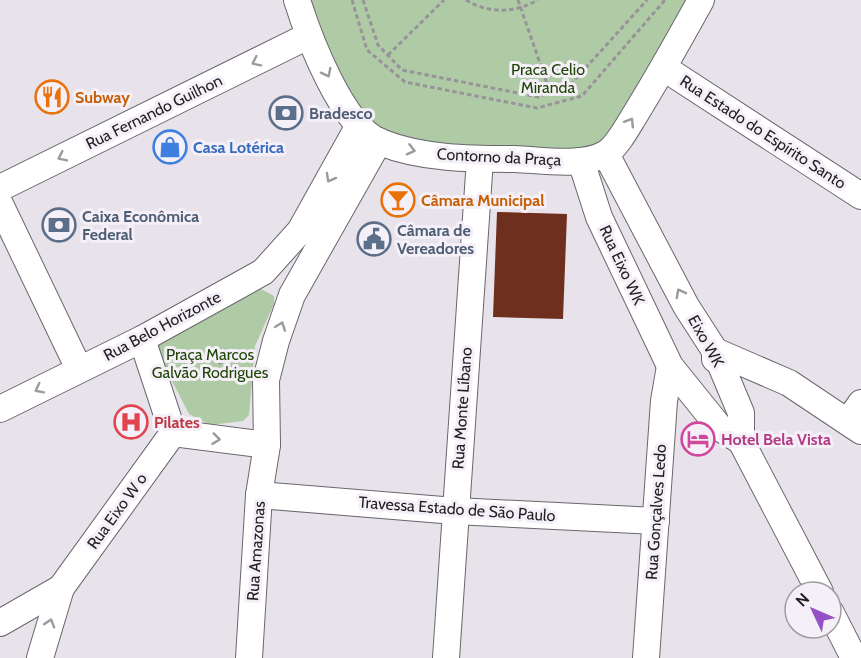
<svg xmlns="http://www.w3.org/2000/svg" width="861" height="658" viewBox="0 0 861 658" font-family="Cabin,sans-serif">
	<rect width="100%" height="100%" fill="#e8e2ea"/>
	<g fill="#afcba5">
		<path d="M 304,0 L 698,0 L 597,158 L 420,142 L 361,125 Z"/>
		<path d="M 261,289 L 274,296 L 274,304 L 255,346 L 249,415 L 243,421 L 210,425 L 189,414 L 156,350 L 160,343 Z"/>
	</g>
	<path fill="#6e2f1e" d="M 497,212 L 567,214 L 563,319 L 493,317 Z"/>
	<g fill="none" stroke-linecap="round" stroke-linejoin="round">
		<defs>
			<g id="minor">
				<path d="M 297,0 C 309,38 342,126 380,142 C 422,159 471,159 515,159 C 541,160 582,167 605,154 C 615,149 627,128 633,118 C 657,79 679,40 701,0"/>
				<path d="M 664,68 L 861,196"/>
				<path d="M 606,154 L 686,306 L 715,351 L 741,413 L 741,441 L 820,592"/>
				<path d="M 581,161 L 599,217 L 670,366 L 720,428 L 741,441"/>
				<path d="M 0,188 L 308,36"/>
				<path d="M 0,204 L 79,369"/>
				<path d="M 142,339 L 173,433 L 267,445"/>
				<path d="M 715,359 L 715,351 L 789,383 L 861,431"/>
				<path d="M 0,409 L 142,339 L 263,272 L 300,231 L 358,127"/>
				<path d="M 848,422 L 861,403"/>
				<path d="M 259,495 L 455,511 L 656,521"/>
				<path d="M 831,613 L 854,658"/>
				<path d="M 0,623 L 61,588"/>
				<path d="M 40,658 L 61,588 L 173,433"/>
				<path d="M 249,658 L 259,495 L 267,445 L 266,380 L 276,341 L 292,295 L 379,141"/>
				<path d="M 446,658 L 480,159"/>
				<path d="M 646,658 L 664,401 L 670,366"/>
			</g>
		</defs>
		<use href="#minor" stroke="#6b666d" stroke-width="28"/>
		<g stroke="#979399" stroke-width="3" stroke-dasharray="4.5 3" stroke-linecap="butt">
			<path d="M 352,0 L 367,50 L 405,82 L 537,108 L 582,96 L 665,0"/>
			<path d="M 363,0 L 378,45 L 402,70 L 538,97 L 572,83 L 647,0"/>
			<path d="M 466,0 C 489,14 515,13 538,0"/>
			<path d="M 518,0 L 550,92"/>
			<path d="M 388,55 L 444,0"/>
			<circle cx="228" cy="359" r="9"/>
			<path d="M 170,350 L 219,357"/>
		</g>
		<use href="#minor" stroke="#fff" stroke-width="26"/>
	</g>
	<defs><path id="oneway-chevron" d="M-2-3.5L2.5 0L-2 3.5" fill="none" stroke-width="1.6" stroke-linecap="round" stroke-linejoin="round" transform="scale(1.5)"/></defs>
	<g stroke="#9b9a9c">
		<use href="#oneway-chevron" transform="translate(256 62) rotate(154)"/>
		<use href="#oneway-chevron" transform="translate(327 73) rotate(63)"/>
		<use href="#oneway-chevron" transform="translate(630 122) rotate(-58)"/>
		<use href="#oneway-chevron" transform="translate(411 150) rotate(14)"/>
		<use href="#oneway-chevron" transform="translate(62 157) rotate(154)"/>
		<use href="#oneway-chevron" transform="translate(330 178) rotate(119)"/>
		<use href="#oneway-chevron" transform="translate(680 293) rotate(-118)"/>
		<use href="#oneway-chevron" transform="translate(281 326) rotate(-70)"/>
		<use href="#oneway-chevron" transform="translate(39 389) rotate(153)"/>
		<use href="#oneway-chevron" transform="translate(216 439) rotate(7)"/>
		<use href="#oneway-chevron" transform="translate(50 623) rotate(-73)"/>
	</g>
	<defs>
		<symbol id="restaurant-ring" viewBox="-11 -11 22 22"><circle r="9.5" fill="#f5eff8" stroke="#e8710a" stroke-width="1.5"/><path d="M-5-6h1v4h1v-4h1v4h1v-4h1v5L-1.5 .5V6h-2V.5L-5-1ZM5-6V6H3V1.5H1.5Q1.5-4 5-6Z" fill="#e8710a"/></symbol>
		<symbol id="bank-ring" viewBox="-11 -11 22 22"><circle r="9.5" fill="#f5eff8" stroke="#5c6f8a" stroke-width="1.5"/><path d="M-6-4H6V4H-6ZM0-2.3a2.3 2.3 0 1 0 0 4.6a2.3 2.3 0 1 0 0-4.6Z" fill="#5c6f8a"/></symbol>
		<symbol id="shop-ring" viewBox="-11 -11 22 22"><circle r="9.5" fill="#f5eff8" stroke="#3f7fe0" stroke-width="1.5"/><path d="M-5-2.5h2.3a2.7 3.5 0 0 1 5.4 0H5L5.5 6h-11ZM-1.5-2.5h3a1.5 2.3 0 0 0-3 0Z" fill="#3f7fe0"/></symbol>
		<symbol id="bar-ring" viewBox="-11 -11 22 22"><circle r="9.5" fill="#f5eff8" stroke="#e8710a" stroke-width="1.5"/><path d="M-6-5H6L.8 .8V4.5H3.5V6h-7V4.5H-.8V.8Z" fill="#e8710a"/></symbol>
		<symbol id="civic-ring" viewBox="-11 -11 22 22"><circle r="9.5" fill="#f5eff8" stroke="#5c6f8a" stroke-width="1.5"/><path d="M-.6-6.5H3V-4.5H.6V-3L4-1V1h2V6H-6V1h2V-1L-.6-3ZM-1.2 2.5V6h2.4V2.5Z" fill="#5c6f8a"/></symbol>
		<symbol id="hospital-ring" viewBox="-11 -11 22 22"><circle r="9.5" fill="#f5eff8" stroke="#e0444e" stroke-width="1.5"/><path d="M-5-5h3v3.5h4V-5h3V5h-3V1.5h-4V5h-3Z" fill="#e0444e"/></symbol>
		<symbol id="hotel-ring" viewBox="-11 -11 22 22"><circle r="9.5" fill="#f5eff8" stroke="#d1479c" stroke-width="1.5"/><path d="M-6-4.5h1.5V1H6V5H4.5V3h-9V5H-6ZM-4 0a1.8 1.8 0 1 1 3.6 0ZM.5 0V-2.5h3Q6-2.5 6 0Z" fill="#d1479c"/></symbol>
	</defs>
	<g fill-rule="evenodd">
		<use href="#restaurant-ring" x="33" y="78" width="38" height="38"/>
		<use href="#bank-ring" x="267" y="94" width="38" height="38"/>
		<use href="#shop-ring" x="151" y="128" width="38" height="38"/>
		<use href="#bar-ring" x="379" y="181" width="38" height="38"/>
		<use href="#bank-ring" x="40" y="206" width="38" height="38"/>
		<use href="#civic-ring" x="355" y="220" width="38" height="38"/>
		<use href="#hospital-ring" x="112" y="403" width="38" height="38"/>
		<use href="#hotel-ring" x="679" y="420" width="38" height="38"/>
	</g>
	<g text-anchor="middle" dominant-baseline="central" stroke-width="6" stroke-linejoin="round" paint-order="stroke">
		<g font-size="16" fill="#1f4607" stroke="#f5eff8">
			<text x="548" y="69">Praca Celio<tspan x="548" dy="18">Miranda</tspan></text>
			<text x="210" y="354">Praça Marcos<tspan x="210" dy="18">Galvão Rodrigues</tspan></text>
		</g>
		<g font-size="16" font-weight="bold" fill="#c56008" stroke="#f5eff8" text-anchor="start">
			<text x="75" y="97">Subway</text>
			<text x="421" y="200">Câmara Municipal</text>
		</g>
		<g font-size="16" fill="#211f22" stroke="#f5eff8">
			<text transform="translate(154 112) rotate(-26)">Rua Fernando Guilhon</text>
			<text transform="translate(763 132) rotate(33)">Rua Estado do Espírito Santo</text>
			<text transform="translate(499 157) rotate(3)">Contorno da Praça</text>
			<text transform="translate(622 265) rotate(65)">Rua Eixo WK</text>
			<text transform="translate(162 326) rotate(-28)">Rua Belo Horizonte</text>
			<text transform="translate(706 341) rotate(61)">Eixo WK</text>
			<text transform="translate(462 408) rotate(-86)">Rua Monte Líbano</text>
			<text transform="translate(457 509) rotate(4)">Travessa Estado de São Paulo</text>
			<text transform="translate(117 511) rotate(-54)">Rua Eixo W o</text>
			<text transform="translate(656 512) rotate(-86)">Rua Gonçalves Ledo</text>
			<text transform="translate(256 551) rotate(-86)">Rua Amazonas</text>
		</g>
		<g font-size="16" font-weight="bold" fill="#4e5e75" stroke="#f5eff8" text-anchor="start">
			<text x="309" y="113">Bradesco</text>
			<text x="82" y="216">Caixa Econômica<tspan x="82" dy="18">Federal</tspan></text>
			<text x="397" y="230">Câmara de<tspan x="397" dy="18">Vereadores</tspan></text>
		</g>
		<g font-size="16" font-weight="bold" fill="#366cbe" stroke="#f5eff8" text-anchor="start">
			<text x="193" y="147">Casa Lotérica</text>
		</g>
		<g font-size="16" font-weight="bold" fill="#be3a42" stroke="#f5eff8" text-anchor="start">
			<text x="154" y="422">Pilates</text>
		</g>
		<g font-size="16" font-weight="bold" fill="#b23c85" stroke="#f5eff8" text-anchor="start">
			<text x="721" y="439">Hotel Bela Vista</text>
		</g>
	</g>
	<g transform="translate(813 610) rotate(314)"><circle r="28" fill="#f5eff8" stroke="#a09ca2" stroke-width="1.5"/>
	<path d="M0-4.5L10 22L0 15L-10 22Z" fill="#9451c6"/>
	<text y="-9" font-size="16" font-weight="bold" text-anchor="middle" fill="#211f22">N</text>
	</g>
</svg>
